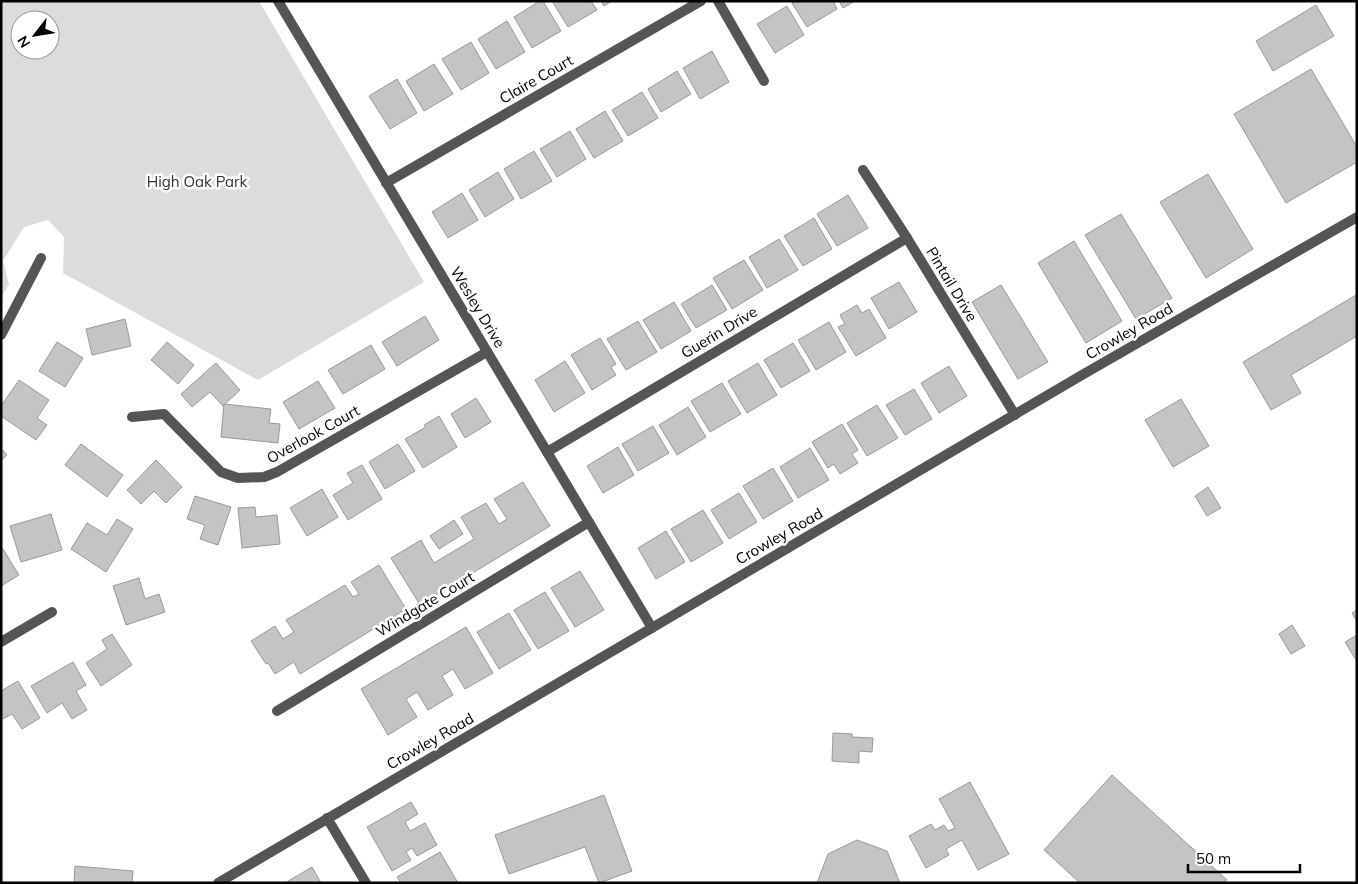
<svg xmlns="http://www.w3.org/2000/svg" width="1358" height="884" viewBox="0 0 1358 884" font-family="Mulish,sans-serif">
	<rect width="100%" height="100%" fill="#fff"/>
	<path fill="#dcdcdc" fill-rule="evenodd" d="M 1,1 L 259,1 L 424,282 L 258,380 L 63,273 L 64,237 L 48,220 L 24,227 L 3,261 L 9,284 L 1,298 ZM 20,20 L 50,20 L 50,50 L 20,50 Z"/>
	<g fill="#c4c4c4" stroke="#999">
		<path d="M 540,1 L 543,1 L 561,31 L 532,48 L 514,17 Z"/>
		<path d="M 552,1 L 591,1 L 597,10 L 568,27 Z"/>
		<path d="M 601,1 L 612,1 L 604,6 Z"/>
		<path d="M 795,1 L 833,1 L 837,9 L 807,27 L 792,3 Z"/>
		<path d="M 839,1 L 855,1 L 843,8 Z"/>
		<path d="M 1316,5 L 1334,36 L 1273,71 L 1256,41 Z"/>
		<path d="M 787,6 L 804,35 L 775,53 L 757,24 Z"/>
		<path d="M 507,21 L 525,52 L 496,69 L 478,39 Z"/>
		<path d="M 471,42 L 489,73 L 461,90 L 442,59 Z"/>
		<path d="M 712,51 L 729,82 L 700,99 L 683,68 Z"/>
		<path d="M 434,64 L 453,94 L 424,111 L 406,81 Z"/>
		<path d="M 1311,69 L 1357,147 L 1357,162 L 1286,203 L 1234,114 Z"/>
		<path d="M 677,71 L 691,94 L 661,112 L 648,89 Z"/>
		<path d="M 397,79 L 417,113 L 390,129 L 369,96 Z"/>
		<path d="M 642,92 L 658,118 L 628,136 L 612,110 Z"/>
		<path d="M 605,111 L 623,141 L 594,158 L 576,129 Z"/>
		<path d="M 570,131 L 586,159 L 557,177 L 540,149 Z"/>
		<path d="M 534,151 L 552,181 L 521,199 L 504,169 Z"/>
		<path d="M 498,172 L 514,199 L 485,217 L 469,190 Z"/>
		<path d="M 1208,174 L 1253,249 L 1206,278 L 1160,202 Z"/>
		<path d="M 462,193 L 478,220 L 448,238 L 432,212 Z"/>
		<path d="M 848,195 L 868,228 L 837,246 L 817,214 Z"/>
		<path d="M 1121,214 L 1172,298 L 1136,319 L 1085,235 Z"/>
		<path d="M 814,218 L 832,249 L 803,266 L 784,236 Z"/>
		<path d="M 779,239 L 798,270 L 767,288 L 749,257 Z"/>
		<path d="M 1074,241 L 1122,321 L 1086,343 L 1038,263 Z"/>
		<path d="M 744,260 L 763,290 L 732,309 L 713,278 Z"/>
		<path d="M 899,282 L 917,312 L 889,329 L 871,298 Z"/>
		<path d="M 712,285 L 727,310 L 696,328 L 681,304 Z"/>
		<path d="M 1001,285 L 1048,362 L 1018,379 L 972,302 Z"/>
		<path d="M 1356,295 L 1357,336 L 1291,375 L 1301,393 L 1271,410 L 1243,362 Z"/>
		<path d="M 674,302 L 691,331 L 661,349 L 643,320 Z"/>
		<path d="M 857,305 L 862,313 L 869,309 L 886,338 L 856,356 L 838,327 L 845,324 L 840,315 Z"/>
		<path d="M 425,316 L 439,340 L 397,366 L 382,342 Z"/>
		<path d="M 125,319 L 131,346 L 92,355 L 86,329 Z"/>
		<path d="M 638,321 L 657,352 L 626,370 L 607,339 Z"/>
		<path d="M 829,322 L 846,352 L 816,370 L 798,340 Z"/>
		<path d="M 600,338 L 616,364 L 611,367 L 616,375 L 592,390 L 571,355 Z"/>
		<path d="M 57,342 L 83,358 L 65,387 L 39,371 Z"/>
		<path d="M 167,342 L 194,365 L 178,384 L 151,360 Z"/>
		<path d="M 793,343 L 810,371 L 781,388 L 764,360 Z"/>
		<path d="M 371,345 L 385,369 L 343,394 L 328,370 Z"/>
		<path d="M 565,361 L 585,393 L 554,412 L 535,380 Z"/>
		<path d="M 216,363 L 240,390 L 223,406 L 210,392 L 192,407 L 181,394 Z"/>
		<path d="M 758,363 L 777,395 L 747,413 L 728,381 Z"/>
		<path d="M 949,366 L 967,396 L 939,413 L 921,383 Z"/>
		<path d="M 19,380 L 49,400 L 37,418 L 47,425 L 36,440 L 1,416 L 1,406 Z"/>
		<path d="M 318,381 L 335,408 L 299,429 L 283,402 Z"/>
		<path d="M 722,383 L 741,414 L 710,432 L 691,401 Z"/>
		<path d="M 914,389 L 932,419 L 905,435 L 886,405 Z"/>
		<path d="M 476,398 L 491,422 L 465,438 L 451,414 Z"/>
		<path d="M 1181,399 L 1209,446 L 1173,467 L 1145,420 Z"/>
		<path d="M 224,404 L 271,409 L 269,423 L 280,424 L 278,443 L 221,437 Z"/>
		<path d="M 877,405 L 898,438 L 867,456 L 847,423 Z"/>
		<path d="M 688,407 L 706,437 L 677,455 L 659,425 Z"/>
		<path d="M 439,416 L 457,447 L 423,468 L 405,439 L 426,427 L 424,425 Z"/>
		<path d="M 842,424 L 858,450 L 852,454 L 858,463 L 840,474 L 834,464 L 828,468 L 812,442 Z"/>
		<path d="M 653,426 L 669,453 L 638,471 L 622,444 Z"/>
		<path d="M 81,444 L 123,475 L 107,497 L 65,465 Z"/>
		<path d="M 398,444 L 415,471 L 385,489 L 369,462 Z"/>
		<path d="M 618,447 L 634,475 L 603,493 L 587,466 Z"/>
		<path d="M 1,448 L 7,455 L 1,461 Z"/>
		<path d="M 810,448 L 829,480 L 798,498 L 780,467 Z"/>
		<path d="M 156,460 L 182,487 L 166,503 L 154,491 L 141,504 L 127,490 Z"/>
		<path d="M 362,465 L 382,499 L 348,520 L 333,495 L 353,483 L 347,473 Z"/>
		<path d="M 773,468 L 793,501 L 763,519 L 743,486 Z"/>
		<path d="M 523,482 L 550,526 L 420,605 L 391,558 L 421,540 L 434,563 L 474,539 L 461,517 L 486,503 L 499,524 L 507,519 L 494,499 Z"/>
		<path d="M 1208,487 L 1221,508 L 1207,516 L 1195,496 Z"/>
		<path d="M 322,489 L 338,517 L 307,536 L 290,508 Z"/>
		<path d="M 739,493 L 757,522 L 729,539 L 711,510 Z"/>
		<path d="M 195,496 L 231,507 L 218,545 L 200,539 L 205,525 L 187,519 Z"/>
		<path d="M 255,507 L 256,517 L 277,515 L 280,544 L 242,548 L 238,508 Z"/>
		<path d="M 703,510 L 723,543 L 691,562 L 671,529 Z"/>
		<path d="M 51,514 L 62,550 L 21,562 L 10,526 Z"/>
		<path d="M 117,519 L 133,529 L 106,572 L 71,549 L 87,523 L 107,535 Z"/>
		<path d="M 454,520 L 463,534 L 439,549 L 430,536 Z"/>
		<path d="M 666,531 L 685,562 L 656,579 L 638,548 Z"/>
		<path d="M 1,546 L 19,575 L 1,586 Z"/>
		<path d="M 379,565 L 406,609 L 300,674 L 294,662 L 275,674 L 268,663 L 266,664 L 251,641 L 275,626 L 283,639 L 294,632 L 286,620 L 345,585 L 353,597 L 359,594 L 351,582 Z"/>
		<path d="M 580,571 L 604,610 L 575,627 L 551,588 Z"/>
		<path d="M 139,578 L 145,599 L 159,594 L 165,612 L 126,625 L 113,586 Z"/>
		<path d="M 545,592 L 569,631 L 538,649 L 514,610 Z"/>
		<path d="M 1357,610 L 1357,622 L 1352,613 Z"/>
		<path d="M 509,613 L 531,650 L 499,669 L 477,632 Z"/>
		<path d="M 1292,625 L 1305,646 L 1291,654 L 1279,634 Z"/>
		<path d="M 466,627 L 493,673 L 465,689 L 453,669 L 442,676 L 453,695 L 428,710 L 417,692 L 406,699 L 417,717 L 388,735 L 361,689 Z"/>
		<path d="M 112,634 L 132,665 L 101,686 L 86,663 L 107,649 L 102,640 Z"/>
		<path d="M 1357,635 L 1357,659 L 1356,660 L 1345,642 Z"/>
		<path d="M 73,662 L 86,685 L 76,691 L 87,710 L 72,719 L 62,703 L 47,713 L 31,686 Z"/>
		<path d="M 18,681 L 40,718 L 22,729 L 12,714 L 1,720 L 1,691 Z"/>
		<path d="M 833,733 L 852,734 L 852,737 L 873,738 L 872,752 L 859,751 L 859,763 L 832,761 Z"/>
		<path d="M 1112,775 L 1227,880 L 1224,883 L 1080,883 L 1044,850 Z"/>
		<path d="M 970,782 L 1009,854 L 978,870 L 962,840 L 946,849 L 949,855 L 926,868 L 909,836 L 931,824 L 935,830 L 944,825 L 948,831 L 955,828 L 939,799 Z"/>
		<path d="M 604,795 L 632,871 L 599,883 L 585,847 L 509,874 L 495,835 Z"/>
		<path d="M 411,802 L 418,814 L 405,822 L 410,831 L 425,823 L 437,845 L 417,856 L 412,848 L 406,852 L 411,860 L 392,871 L 367,827 Z"/>
		<path d="M 857,840 L 887,851 L 900,883 L 817,883 L 828,854 Z"/>
		<path d="M 440,852 L 458,883 L 401,883 L 397,877 Z"/>
		<path d="M 75,866 L 133,871 L 132,883 L 74,883 Z"/>
		<path d="M 312,867 L 321,883 L 285,883 Z"/>
	</g>
	<g fill="none" stroke-linecap="round" stroke-linejoin="round">
		<g stroke="#555" stroke-width="10">
			<path d="M 278,1 L 652,628"/>
			<path d="M 718,1 L 764,81"/>
			<path d="M 863,170 L 907,238 L 1015,415"/>
			<path d="M 386,183 L 701,1"/>
			<path d="M 1,335 L 41,258"/>
			<path d="M 132,417 L 164,414 L 221,472 L 238,478 L 264,477 L 277,472 L 487,352"/>
			<path d="M 547,452 L 907,238"/>
			<path d="M 1,642 L 52,612"/>
			<path d="M 277,711 L 589,522"/>
			<path d="M 327,818 L 366,883"/>
			<path d="M 218,883 L 1082,375 L 1357,217"/>
		</g>
	</g>
	<g text-anchor="middle" dominant-baseline="central" stroke-width="5" stroke-linejoin="round" paint-order="stroke">
		<g font-size="15" fill="#000" stroke="#fff">
			<text transform="translate(536 79) rotate(-30)">Claire Court</text>
			<text transform="translate(952 284) rotate(59)">Pintail Drive</text>
			<text transform="translate(478 307) rotate(59)">Wesley Drive</text>
			<text transform="translate(1129 331) rotate(-30)">Crowley Road</text>
			<text transform="translate(719 332) rotate(-31)">Guerin Drive</text>
			<text transform="translate(313 434) rotate(-29)">Overlook Court</text>
			<text transform="translate(779 536) rotate(-30)">Crowley Road</text>
			<text transform="translate(425 604) rotate(-31)">Windgate Court</text>
			<text transform="translate(430 741) rotate(-30)">Crowley Road</text>
		</g>
		<g font-size="15" fill="#333" stroke="#fff">
			<text x="197" y="181">High Oak Park</text>
		</g>
	</g>
	<rect width="1358" height="884" fill="none" stroke="#000000" stroke-width="5"/>
	<g transform="translate(35 35) rotate(239)"><circle r="24" fill="#ffffff" stroke="#999999"/>
	<path d="M0-4L9 19L0 12L-9 19Z" fill="#000000"/>
	<text y="-8" font-size="14" font-weight="bold" text-anchor="middle" fill="#000000">N</text>
	</g>
	<path d="M1188 864v8h112v-8" fill="none" stroke="#000000" stroke-width="2.5"/>
	<text x="1196" y="864" font-size="15" fill="#000000" stroke="#ffffff" stroke-width="4" paint-order="stroke">50 m</text>
</svg>
